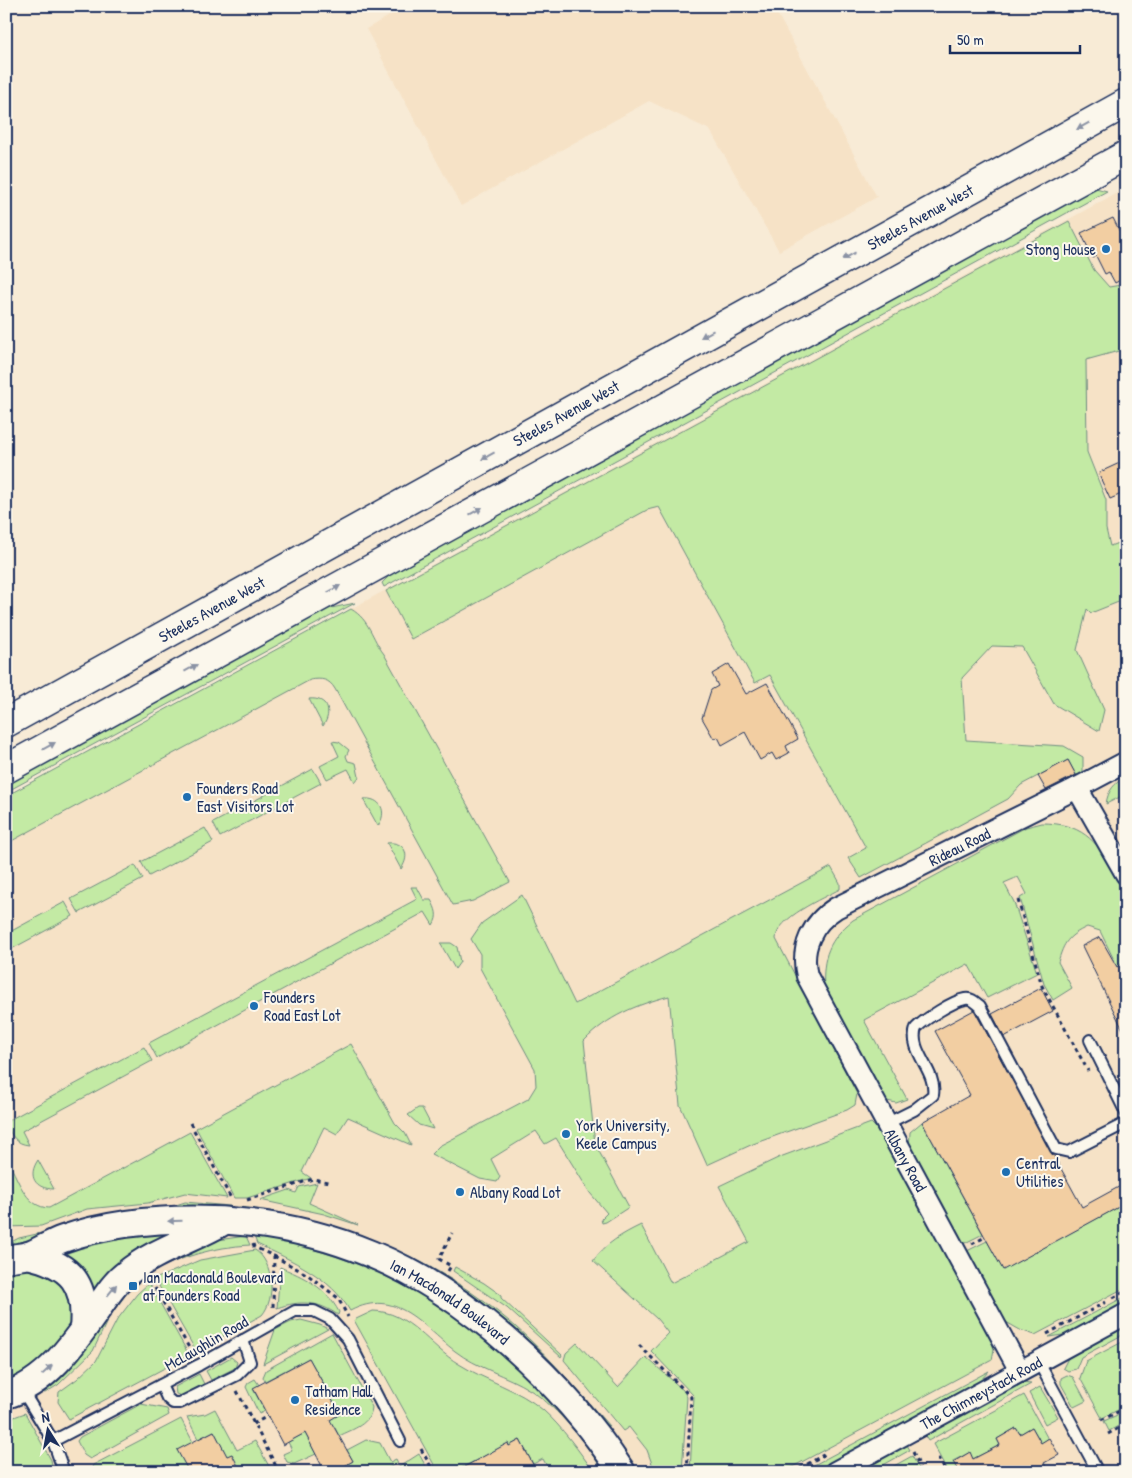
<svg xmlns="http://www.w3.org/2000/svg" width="1132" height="1478" viewBox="0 0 1132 1478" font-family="'Patrick Hand',sans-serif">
	<rect width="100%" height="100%" fill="#f8ebd6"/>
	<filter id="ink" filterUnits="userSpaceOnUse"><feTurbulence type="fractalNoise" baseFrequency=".02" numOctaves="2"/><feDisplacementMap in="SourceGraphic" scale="10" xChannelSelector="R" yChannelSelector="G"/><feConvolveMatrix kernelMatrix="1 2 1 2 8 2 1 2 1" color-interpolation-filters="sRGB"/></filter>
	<g filter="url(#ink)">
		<g fill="#f6e2c6">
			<path d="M 407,6 L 773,6 L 877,197 L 779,251 L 710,130 L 649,101 L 461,206 L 366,29 Z"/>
			<path d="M 1126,188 L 1126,1472 L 6,1472 L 6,796 Z"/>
		</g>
		<g fill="#c3eaa4" stroke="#6f8c81">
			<path d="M 1092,187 L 1107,191 L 384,587 L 382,583 L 391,574 L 586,468 Z"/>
			<path d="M 1069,221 L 1094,270 L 1109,287 L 1121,285 L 1126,281 L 1126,349 L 1086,360 L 1087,452 L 1106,500 L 1106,529 L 1110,546 L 1126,540 L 1126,599 L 1091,613 L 1087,609 L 1077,650 L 1104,710 L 1099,731 L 1054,704 L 1022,647 L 992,646 L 962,678 L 966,740 L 1064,746 L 1083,757 L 1083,774 L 1076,775 L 1068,760 L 1021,785 L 1008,799 L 861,878 L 848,858 L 866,848 L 770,675 L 755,683 L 659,507 L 647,510 L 411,639 L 386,591 Z"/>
			<path d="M 355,603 L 6,792 L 6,783 L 327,609 Z"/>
			<path d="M 351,609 C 370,620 371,637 384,654 L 510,882 L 473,901 L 453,905 L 335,689 C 329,679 322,678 310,680 L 6,844 L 6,796 Z"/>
			<path d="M 309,699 C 327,697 333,712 323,726 Z"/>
			<path d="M 332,741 L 339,742 L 349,750 L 346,756 L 348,761 L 356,763 L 359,777 L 355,782 L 348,769 L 327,779 L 320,766 L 339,756 Z"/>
			<path d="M 313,769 L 321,783 L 220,837 L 213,823 Z"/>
			<path d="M 1126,776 L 1126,794 L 1106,804 C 1108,790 1114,784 1126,776 Z"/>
			<path d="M 363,799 C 381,797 388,812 378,826 Z"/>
			<path d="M 1042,823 C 1080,823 1096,839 1114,871 C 1118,878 1125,887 1126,895 C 1128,919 1126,945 1126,969 L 1120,972 L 1100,931 L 1087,927 C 1068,936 1064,942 1058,962 L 1072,988 L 1053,1000 L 1044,984 L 1020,898 L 1027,894 L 1018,877 L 1004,883 L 1014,902 L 1037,973 L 987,998 L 968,964 L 864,1020 L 907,1099 L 896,1103 L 883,1100 L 824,988 C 822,957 829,939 853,920 L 1026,827 Z"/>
			<path d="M 205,828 L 213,842 L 149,876 L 141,862 Z"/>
			<path d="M 387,843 C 405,841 411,855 401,869 Z"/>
			<path d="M 135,865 L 143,879 L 79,913 L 71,899 Z"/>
			<path d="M 831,867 L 840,883 L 840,889 C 823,898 776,918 776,939 L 857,1094 L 855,1105 L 847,1110 L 753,1144 L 707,1165 L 680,1105 L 669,996 C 636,1005 608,1016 584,1041 L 595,1144 L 629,1207 L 606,1222 L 602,1223 L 601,1219 L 607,1213 L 590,1193 L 556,1138 L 545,1144 L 536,1131 L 491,1159 L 500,1177 L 497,1182 L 480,1179 L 431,1154 L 439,1146 L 528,1099 L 536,1086 L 535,1069 L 480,968 L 480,954 L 471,939 L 482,923 L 522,895 L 575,1004 Z"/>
			<path d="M 411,887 L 417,887 L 424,900 L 431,900 C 436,909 439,916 433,925 L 425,912 L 157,1058 L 149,1043 L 417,899 Z"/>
			<path d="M 65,902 L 73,916 L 6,952 L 6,934 Z"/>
			<path d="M 440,943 L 451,943 L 457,947 L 460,962 L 455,969 Z"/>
			<path d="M 351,1044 L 395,1123 L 405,1133 L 411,1145 L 348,1117 L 337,1134 L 324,1127 L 302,1172 L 311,1178 L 247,1198 L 234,1198 L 196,1128 Z"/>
			<path d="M 144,1047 L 152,1061 L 22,1131 L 29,1145 C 16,1144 12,1136 6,1125 L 9,1120 Z"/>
			<path d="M 418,1108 L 422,1108 L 433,1129 L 419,1125 L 408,1115 Z"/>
			<path d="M 922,1122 L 983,1234 L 961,1245 L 909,1149 L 910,1132 Z"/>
			<path d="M 871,1123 L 878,1130 L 990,1336 L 994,1349 L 992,1360 L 783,1472 L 690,1472 L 694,1396 L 651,1351 L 668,1333 L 657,1319 L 593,1261 C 605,1244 622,1234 641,1225 L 671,1283 L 749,1242 L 719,1186 L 780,1157 Z"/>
			<path d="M 190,1132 L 227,1198 L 185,1193 L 148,1203 L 87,1209 L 41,1226 L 6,1227 L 6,1163 L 11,1167 C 20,1184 27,1207 49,1208 Z"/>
			<path d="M 38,1160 L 54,1189 C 35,1189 27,1176 38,1160 Z"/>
			<path d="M 317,1183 L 309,1203 L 358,1225 L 324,1214 L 260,1200 L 289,1190 L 296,1193 L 299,1187 Z"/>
			<path d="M 185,1202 L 230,1206 L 232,1212 L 29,1241 L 8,1247 L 7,1244 L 19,1238 L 50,1231 L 93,1216 L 107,1217 L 164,1209 Z"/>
			<path d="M 1126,1203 L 1126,1287 L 1035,1335 L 1020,1330 L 1006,1322 L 999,1313 L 965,1252 L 987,1241 L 1003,1269 Z"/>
			<path d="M 239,1207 C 334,1217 423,1253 498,1312 C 540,1345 574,1386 609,1426 L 595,1421 L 492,1315 L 243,1213 Z"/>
			<path d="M 186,1225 L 93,1302 L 47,1251 Z"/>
			<path d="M 246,1236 L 250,1245 C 213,1247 181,1257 149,1273 L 203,1242 Z"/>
			<path d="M 254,1236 C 414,1263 513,1347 610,1472 L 604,1472 C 584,1442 560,1409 530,1390 C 506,1375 477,1368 455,1351 C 421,1325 396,1287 350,1311 C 331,1277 291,1260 257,1244 Z"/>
			<path d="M 255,1250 C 274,1262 276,1299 262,1315 L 196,1351 L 155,1279 L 200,1260 Z"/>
			<path d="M 34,1266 L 70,1288 L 74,1323 L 50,1355 L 6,1385 L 6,1270 Z"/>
			<path d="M 280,1267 C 304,1277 326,1287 339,1312 L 338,1315 C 318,1301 300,1300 277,1308 Z"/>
			<path d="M 455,1267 L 484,1283 L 501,1295 L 501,1298 L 562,1355 L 561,1357 L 507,1308 L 453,1271 Z"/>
			<path d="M 149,1283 L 189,1355 L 69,1419 L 58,1402 L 59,1392 L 77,1379 L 96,1361 L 117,1320 L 137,1294 Z"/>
			<path d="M 123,1288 L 127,1293 L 109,1317 L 93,1351 L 58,1385 L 45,1393 L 41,1392 Z"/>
			<path d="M 1126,1296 L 1126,1304 L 1069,1334 L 1049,1337 Z"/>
			<path d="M 373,1311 C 409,1311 430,1347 459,1364 C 486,1381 518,1389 543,1410 C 562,1427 579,1451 594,1472 L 550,1472 L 543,1459 L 533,1464 L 520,1440 L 509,1446 L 508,1444 L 465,1466 L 462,1472 L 443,1472 L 441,1468 L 437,1470 L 354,1320 Z"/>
			<path d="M 301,1320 L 320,1325 L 328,1329 L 263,1364 L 275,1330 L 291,1322 Z"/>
			<path d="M 1126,1326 L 1126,1333 L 1081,1357 L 1076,1369 L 1068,1371 L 1063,1368 L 1068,1358 Z"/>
			<path d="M 332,1333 L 372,1407 C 371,1424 353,1429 339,1436 L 334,1426 L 322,1431 L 319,1426 L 340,1414 L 309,1358 L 265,1381 L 263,1377 L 266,1370 Z"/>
			<path d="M 1126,1340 L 1126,1406 L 1102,1418 L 1080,1378 L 1086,1361 Z"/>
			<path d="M 577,1343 L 618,1387 L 646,1357 L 683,1390 L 687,1397 L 682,1472 L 655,1472 L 647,1450 L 629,1427 L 623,1431 L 564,1360 L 566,1353 Z"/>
			<path d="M 231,1357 L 237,1362 L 235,1368 L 211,1380 L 206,1371 Z"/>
			<path d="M 989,1371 L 979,1382 L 814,1472 L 801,1472 Z"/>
			<path d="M 199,1374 L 204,1384 L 181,1396 L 176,1394 L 175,1387 Z"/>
			<path d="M 1067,1375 L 1073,1377 L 1086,1401 L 1074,1407 L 1061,1384 L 1061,1378 Z"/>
			<path d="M 255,1379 L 259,1385 L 253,1389 L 265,1411 L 259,1414 L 246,1387 L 248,1383 Z"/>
			<path d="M 1021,1383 L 1031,1384 L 928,1441 L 925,1436 Z"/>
			<path d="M 1040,1387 L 1058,1417 L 1045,1424 L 1029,1393 Z"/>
			<path d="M 1024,1395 L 1048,1439 L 1041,1443 L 1032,1427 L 1020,1434 L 1016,1428 L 997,1439 L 1000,1445 L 973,1459 L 969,1453 L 953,1461 L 957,1468 L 948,1472 L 933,1444 Z"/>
			<path d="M 141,1404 L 167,1409 L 169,1415 L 90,1459 L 84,1455 L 77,1441 L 80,1437 Z"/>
			<path d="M 215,1409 L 237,1450 L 255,1441 L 270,1468 L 262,1472 L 234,1472 L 214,1431 L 198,1439 L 187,1417 L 205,1414 Z"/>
			<path d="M 1126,1411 L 1126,1422 L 1109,1431 L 1104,1421 Z"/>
			<path d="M 25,1413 L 51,1460 L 53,1470 L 50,1472 L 6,1472 L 6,1420 Z"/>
			<path d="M 181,1419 L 193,1442 L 191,1472 L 90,1472 L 93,1465 Z"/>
			<path d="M 305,1433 L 316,1454 L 294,1464 L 287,1462 L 283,1454 L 292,1450 L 288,1442 Z"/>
			<path d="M 366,1440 L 380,1443 L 390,1462 L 396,1459 L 398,1463 L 381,1472 L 335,1472 L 353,1461 L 347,1450 Z"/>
			<path d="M 907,1445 L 910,1450 L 871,1472 L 857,1472 Z"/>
			<path d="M 419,1454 L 429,1472 L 391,1472 Z"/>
			<path d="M 912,1456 L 921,1472 L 883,1472 Z"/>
		</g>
		<g fill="#f2cea2" stroke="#1b2f5e">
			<path d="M 1113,218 L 1125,242 L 1121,244 L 1126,254 L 1126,277 L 1115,283 L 1109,272 L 1105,274 L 1096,256 L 1093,258 L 1081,233 Z"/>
			<path d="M 1126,460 L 1126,492 L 1110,499 L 1098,473 Z"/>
			<path d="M 729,664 L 746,694 L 767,683 L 798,739 L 786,746 L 789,753 L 776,760 L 772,753 L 760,760 L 745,732 L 722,745 L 718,737 L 714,739 L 702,718 L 711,690 L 718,686 L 712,674 Z"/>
			<path d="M 1068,760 L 1076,775 L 1046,790 L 1038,776 Z"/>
			<path d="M 1100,937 L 1117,967 L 1126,962 L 1126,1036 L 1082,946 Z"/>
			<path d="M 1041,988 L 1053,1011 L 1004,1037 L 992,1014 Z"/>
			<path d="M 974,1010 L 1082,1207 L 1126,1183 L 1126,1203 L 1003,1270 L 922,1122 L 970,1095 L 935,1031 Z"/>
			<path d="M 309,1358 L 340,1414 L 330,1420 L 353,1461 L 334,1472 L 325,1472 L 305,1433 L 283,1445 L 253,1388 Z"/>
			<path d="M 1032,1427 L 1041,1443 L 1049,1438 L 1059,1455 L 1044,1463 L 1049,1472 L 949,1472 L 957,1468 L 953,1462 L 970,1452 L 973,1459 L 1000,1445 L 997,1439 L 1016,1428 L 1020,1434 Z"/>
			<path d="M 214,1431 L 227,1456 L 232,1454 L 241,1472 L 189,1472 L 177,1450 Z"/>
			<path d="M 520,1440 L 537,1472 L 455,1472 L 508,1443 L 509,1446 Z"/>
		</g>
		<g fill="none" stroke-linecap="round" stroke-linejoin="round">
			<defs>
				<g id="service">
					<path d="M 1090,1040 L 1126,1113"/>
					<path d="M 886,1124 L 914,1110 L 933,1095 C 937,1070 908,1052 916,1028 C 925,1019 953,1001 965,999 C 972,998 975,1002 980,1006 L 1056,1149 L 1069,1152 L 1126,1123"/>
					<path d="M 1038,1361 L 1098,1472"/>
					<path d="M 161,1385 L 167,1398 L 173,1403 L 180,1403 L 237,1375 L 250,1362 L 243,1340"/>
					<path d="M 22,1390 L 53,1441 L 64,1472"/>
					<path d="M 53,1441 L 199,1365 L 295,1311 L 314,1311 L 330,1319 L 348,1339 L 400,1441"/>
				</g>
				<g id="minor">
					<path d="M 1077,788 L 1126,874"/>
					<path id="s1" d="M 1020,1371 L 807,976 C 800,948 812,923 836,908 L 1077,788 L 1126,762"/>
					<path id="s2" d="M 835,1472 L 1126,1314"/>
				</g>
				<g id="tertiary">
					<path d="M 28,1255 C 72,1265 87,1284 83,1329"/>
					<path id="s3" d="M 6,1259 C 14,1257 21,1257 29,1255 C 40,1251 51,1243 63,1239 C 83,1232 105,1227 126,1224 C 207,1213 295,1222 371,1254 C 470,1295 564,1383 622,1472"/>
					<path d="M 6,1395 C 47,1383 74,1343 97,1310 C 105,1298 114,1283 126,1274 C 152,1252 191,1240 221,1223"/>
				</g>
				<g id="secondary">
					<path id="s4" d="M 6,723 L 1126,103"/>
					<path d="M 6,769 L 1126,155"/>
				</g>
			</defs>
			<use href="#service" stroke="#1b2f5e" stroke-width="14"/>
			<use href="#minor" stroke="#1b2f5e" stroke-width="24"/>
			<use href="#tertiary" stroke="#1b2f5e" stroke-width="30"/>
			<use href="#secondary" stroke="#1b2f5e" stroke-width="31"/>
			<g stroke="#1b2f5e" stroke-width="3" stroke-dasharray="4 4" stroke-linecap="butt">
				<path d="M 1120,182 L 1126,192"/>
				<path d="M 1018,900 L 1042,986 L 1088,1071"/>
				<path d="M 190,1123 L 232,1200"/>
				<path d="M 247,1200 L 313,1179 L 328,1182"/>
				<path d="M 253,1244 L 254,1247 L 274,1256 L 273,1308"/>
				<path d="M 972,1244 L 985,1237"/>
				<path d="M 274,1256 L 308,1275 L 338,1298 L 348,1317"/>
				<path d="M 448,1271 L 451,1266 L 439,1259 L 452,1233"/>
				<path d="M 151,1281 L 192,1353"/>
				<path d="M 1113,1298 L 1126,1291"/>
				<path d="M 1047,1334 L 1106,1302"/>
				<path d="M 639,1345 L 691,1397 L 687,1472"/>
				<path d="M 237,1391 L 279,1472"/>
				<path d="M 1101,1420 L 1126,1408"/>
				<path d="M 253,1424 L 268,1416"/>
				<path d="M 1108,1434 L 1126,1424"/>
				<path d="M 421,1449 L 434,1472"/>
				<path d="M 913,1452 L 920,1467"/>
				<path d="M 938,1458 L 944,1468"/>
				<path d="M 793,1472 L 827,1453"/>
			</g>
			<use href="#service" stroke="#fbf7ec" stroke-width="10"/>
			<use href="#minor" stroke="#fbf7ec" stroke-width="20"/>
			<use href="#tertiary" stroke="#fbf7ec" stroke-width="26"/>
			<use href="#secondary" stroke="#fbf7ec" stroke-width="28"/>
		</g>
		<defs><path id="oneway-solid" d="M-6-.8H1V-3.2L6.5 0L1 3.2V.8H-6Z" transform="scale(1.25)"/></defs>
		<g fill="#8b93a5">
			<use href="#oneway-solid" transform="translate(1083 126) rotate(151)"/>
			<use href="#oneway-solid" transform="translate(849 256) rotate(151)"/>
			<use href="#oneway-solid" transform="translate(707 334) rotate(151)"/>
			<use href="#oneway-solid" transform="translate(488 456) rotate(151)"/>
			<use href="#oneway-solid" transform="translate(476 511) rotate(-29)"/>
			<use href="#oneway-solid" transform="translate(334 589) rotate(-29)"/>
			<use href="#oneway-solid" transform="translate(191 668) rotate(-29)"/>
			<use href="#oneway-solid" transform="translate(49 746) rotate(-29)"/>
			<use href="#oneway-solid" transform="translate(175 1221) rotate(178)"/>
			<use href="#oneway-solid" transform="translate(112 1290) rotate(-51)"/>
			<use href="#oneway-solid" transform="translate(47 1370) rotate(-43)"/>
		</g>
	</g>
	<g fill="#1f6fb2" stroke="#fbf7ec" stroke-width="2">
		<circle cx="1106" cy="249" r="5"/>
		<circle cx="187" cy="797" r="5"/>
		<circle cx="254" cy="1006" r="5"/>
		<circle cx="566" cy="1134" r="5"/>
		<circle cx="1006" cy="1172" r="5"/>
		<circle cx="460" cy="1192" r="5"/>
		<rect x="128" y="1281" width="10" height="10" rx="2.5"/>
		<circle cx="295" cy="1400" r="5"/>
	</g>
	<g text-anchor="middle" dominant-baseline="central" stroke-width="4" stroke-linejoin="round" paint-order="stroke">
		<g font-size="16" fill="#1b2f5e" stroke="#fbf7ec">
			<text stroke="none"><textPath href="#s4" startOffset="1045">Steeles Avenue West</textPath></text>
			<text stroke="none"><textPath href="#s4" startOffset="640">Steeles Avenue West</textPath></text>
			<text stroke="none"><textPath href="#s4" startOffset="235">Steeles Avenue West</textPath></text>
			<text stroke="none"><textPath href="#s1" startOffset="666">Rideau Road</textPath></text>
			<text transform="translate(906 1160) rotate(61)">Albany Road</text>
			<text stroke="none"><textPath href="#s3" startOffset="468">Ian Macdonald Boulevard</textPath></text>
			<text transform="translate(206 1343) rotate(-30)">McLaughlin Road</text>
			<text stroke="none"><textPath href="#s2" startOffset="166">The Chimneystack Road</textPath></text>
		</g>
		<g font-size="16" fill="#1b2f5e" stroke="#fbf7ec" text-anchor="start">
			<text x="1096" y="249" text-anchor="end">Stong House</text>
			<text x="197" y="788">Founders Road<tspan x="197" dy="18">East Visitors Lot</tspan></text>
			<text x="264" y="997">Founders<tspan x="264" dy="18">Road East Lot</tspan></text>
			<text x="576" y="1125">York University,<tspan x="576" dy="18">Keele Campus</tspan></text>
			<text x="1016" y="1163">Central<tspan x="1016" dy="18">Utilities</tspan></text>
			<text x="470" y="1192">Albany Road Lot</text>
			<text x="143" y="1277">Ian Macdonald Boulevard<tspan x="143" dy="18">at Founders Road</tspan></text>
			<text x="305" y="1391">Tatham Hall<tspan x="305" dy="18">Residence</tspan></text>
		</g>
	</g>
	<rect width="1132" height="1478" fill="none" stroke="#fbf7ec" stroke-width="25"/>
	<rect x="12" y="12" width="1107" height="1453" fill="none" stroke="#1b2f5e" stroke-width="2" filter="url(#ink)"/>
	<g transform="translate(48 1430) rotate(349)" stroke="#fbf7ec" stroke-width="4" paint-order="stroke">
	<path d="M0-4L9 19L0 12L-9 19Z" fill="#1b2f5e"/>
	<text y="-8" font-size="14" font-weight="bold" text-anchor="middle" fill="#1b2f5e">N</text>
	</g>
	<path d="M950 45v8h130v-8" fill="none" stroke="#1b2f5e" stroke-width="2.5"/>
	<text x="957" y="45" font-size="15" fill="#1b2f5e" stroke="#fbf7ec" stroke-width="4" paint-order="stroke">50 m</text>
</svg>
